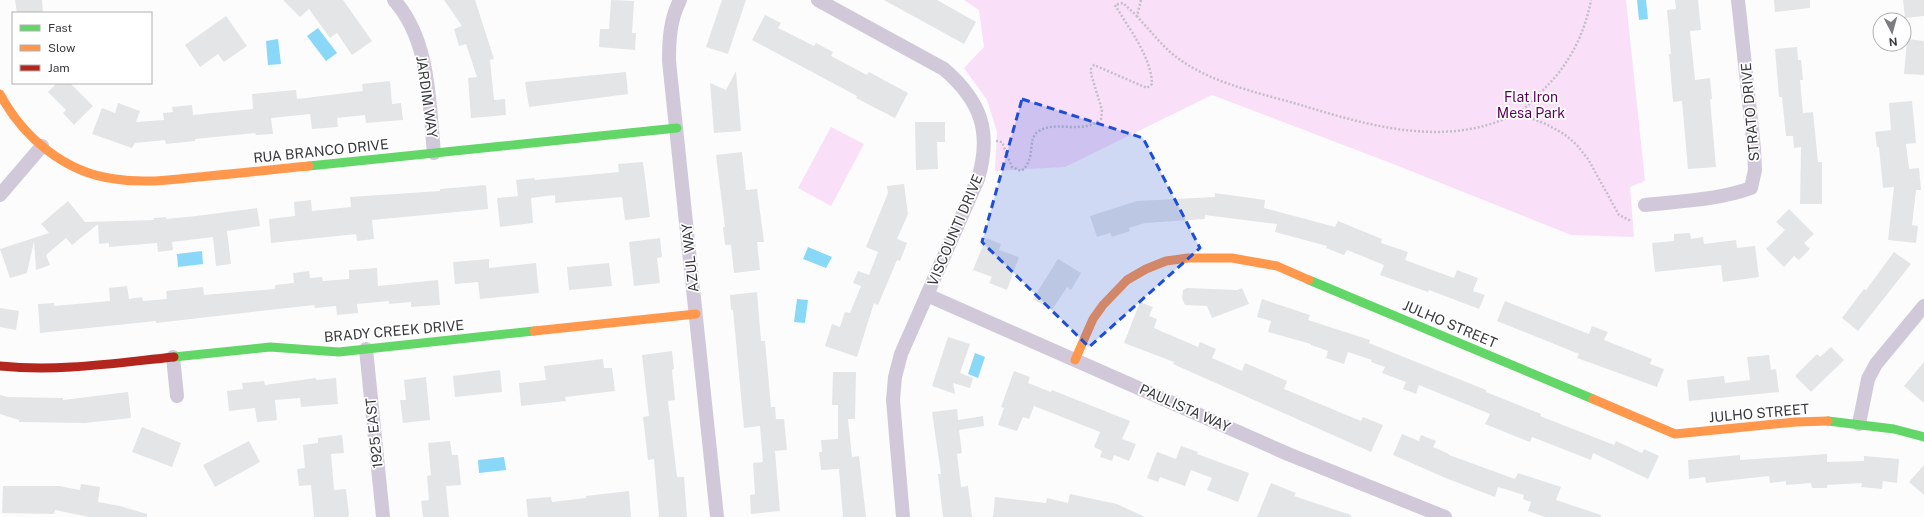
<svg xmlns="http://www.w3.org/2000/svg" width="1924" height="517" viewBox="0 0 1924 517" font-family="'Public Sans',sans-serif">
	<rect width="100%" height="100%" fill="#fcfcfc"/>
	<g fill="#fadff8">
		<path d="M 964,0 L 1626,0 L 1645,181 L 1630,187 L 1634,237 L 1571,235 L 1393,164 L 1212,95 L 1065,167 L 995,171 L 997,132 L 987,100 L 964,68 L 984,47 L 979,10 Z"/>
		<path d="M 831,127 L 864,144 L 831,206 L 798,188 Z"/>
	</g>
	<g fill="#89d8f8">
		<path d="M 1637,0 L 1646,0 L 1648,19 L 1639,20 Z"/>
		<path d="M 318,28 L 337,53 L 326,61 L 307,36 Z"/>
		<path d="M 278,39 L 281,64 L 268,65 L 266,41 Z"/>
		<path d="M 808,247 L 832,257 L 826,268 L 803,259 Z"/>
		<path d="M 202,251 L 203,264 L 178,267 L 177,254 Z"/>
		<path d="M 797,299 L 808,300 L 805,323 L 794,322 Z"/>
		<path d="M 975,353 L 985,357 L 978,378 L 968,374 Z"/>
		<path d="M 504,457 L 506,470 L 479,473 L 478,460 Z"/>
	</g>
	<g fill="#e4e5e7">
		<path d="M 15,0 L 42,0 L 43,13 L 17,13 Z"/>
		<path d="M 283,0 L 343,0 L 372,41 L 352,55 L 337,33 L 330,38 L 309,9 L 300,17 Z"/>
		<path d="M 444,0 L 475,0 L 494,59 L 490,60 L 494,100 L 505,99 L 506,115 L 471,118 L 468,78 L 477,77 L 466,44 L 459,46 L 454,29 L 462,26 Z"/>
		<path d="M 611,0 L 634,1 L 632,33 L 636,33 L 635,50 L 599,47 L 600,29 L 609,29 Z"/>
		<path d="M 722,0 L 746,0 L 728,54 L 706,47 Z"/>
		<path d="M 884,0 L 937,0 L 976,22 L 964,44 Z"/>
		<path d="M 1675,0 L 1698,0 L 1701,30 L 1690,31 L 1695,80 L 1710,78 L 1712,99 L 1710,99 L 1716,167 L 1688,169 L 1682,101 L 1673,102 L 1669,54 L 1671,54 L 1667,10 L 1676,9 Z"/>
		<path d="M 1774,0 L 1810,0 L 1810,8 L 1775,12 Z"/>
		<path d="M 1903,0 L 1924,0 L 1924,16 L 1905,18 Z"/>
		<path d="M 765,15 L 781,23 L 778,28 L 814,46 L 816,43 L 833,52 L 831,56 L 867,75 L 869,72 L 908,93 L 895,118 L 856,98 L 857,96 L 752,40 Z"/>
		<path d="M 226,16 L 247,46 L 224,62 L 218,54 L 200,67 L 185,45 Z"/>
		<path d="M 1907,39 L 1924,41 L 1924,75 L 1904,74 Z"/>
		<path d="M 1797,47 L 1798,60 L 1801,60 L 1803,80 L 1800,80 L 1803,113 L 1813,112 L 1818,162 L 1822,162 L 1822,204 L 1800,204 L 1801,147 L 1794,148 L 1793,136 L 1786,136 L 1782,97 L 1779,97 L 1775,49 Z"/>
		<path d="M 736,71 L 741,131 L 714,133 L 710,83 L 726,90 Z"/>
		<path d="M 626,72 L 628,94 L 529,107 L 525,82 Z"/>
		<path d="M 390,81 L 392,104 L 401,103 L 403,120 L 366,123 L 365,115 L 337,118 L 338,127 L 312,129 L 310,114 L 271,118 L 273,134 L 256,135 L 255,133 L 195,139 L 195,141 L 166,144 L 165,140 L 135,143 L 132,148 L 92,134 L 102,108 L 115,113 L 118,103 L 140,111 L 136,122 L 164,120 L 163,113 L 173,112 L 172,107 L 192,105 L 193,115 L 253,109 L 252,94 L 296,90 L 297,99 L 363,91 L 362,84 Z"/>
		<path d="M 57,83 L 70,83 L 93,106 L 74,125 L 63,113 L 66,110 L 48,92 Z"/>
		<path d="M 1912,101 L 1916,143 L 1906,144 L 1909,169 L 1919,168 L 1921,190 L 1916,190 L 1912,225 L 1918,226 L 1916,243 L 1888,240 L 1894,187 L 1883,188 L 1879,147 L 1877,147 L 1875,132 L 1891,130 L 1889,103 Z"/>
		<path d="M 915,122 L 945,122 L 945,142 L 937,142 L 938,169 L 916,170 Z"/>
		<path d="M 742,152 L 746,190 L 757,189 L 764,242 L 757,242 L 760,270 L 734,273 L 731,245 L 725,245 L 723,227 L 725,227 L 716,155 Z"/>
		<path d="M 643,162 L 650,217 L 625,220 L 622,197 L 555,203 L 555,195 L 531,198 L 533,223 L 500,227 L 497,198 L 518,196 L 516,180 L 534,178 L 535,180 L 619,172 L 618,164 Z"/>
		<path d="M 904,184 L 908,214 L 897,239 L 907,243 L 900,261 L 897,260 L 878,305 L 874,303 L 857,357 L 825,346 L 832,324 L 840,327 L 845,312 L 850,313 L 861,286 L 853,283 L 858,271 L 869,275 L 878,252 L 866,247 L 888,193 L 887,186 Z"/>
		<path d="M 486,185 L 488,209 L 372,220 L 374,239 L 357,241 L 356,234 L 271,243 L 269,219 L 295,216 L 294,202 L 311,200 L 312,211 L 351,207 L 350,197 L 440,191 L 440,189 Z"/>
		<path d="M 1215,193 L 1265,200 L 1264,208 L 1335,227 L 1338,221 L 1382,239 L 1381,243 L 1408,252 L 1405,260 L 1454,278 L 1457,270 L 1478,278 L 1473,291 L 1485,295 L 1479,309 L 1429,290 L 1428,292 L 1380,275 L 1384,265 L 1347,250 L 1344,255 L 1326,248 L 1327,246 L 1275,232 L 1277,224 L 1205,215 L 1205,219 L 1145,223 L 1129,228 L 1130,231 L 1112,237 L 1110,233 L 1097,237 L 1090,216 L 1137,201 L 1215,197 Z"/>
		<path d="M 68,201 L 85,222 L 154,220 L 154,218 L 166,217 L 166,219 L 196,216 L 257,208 L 260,226 L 227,231 L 231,264 L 216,266 L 213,237 L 172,242 L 173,250 L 158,252 L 157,243 L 109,247 L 109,243 L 99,244 L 98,224 L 72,245 L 66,238 L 46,255 L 50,265 L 36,270 L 34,241 L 27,273 L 10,278 L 0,249 L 49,233 L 41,224 Z"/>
		<path d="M 1789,209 L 1814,234 L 1804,243 L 1810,249 L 1799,260 L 1794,256 L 1784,267 L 1766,249 L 1785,230 L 1776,222 Z"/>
		<path d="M 1690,233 L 1691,239 L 1703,237 L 1704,244 L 1736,240 L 1737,248 L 1755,246 L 1759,277 L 1723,282 L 1721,265 L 1655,272 L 1652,243 L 1674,241 L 1674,234 Z"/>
		<path d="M 660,238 L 662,257 L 657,258 L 660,283 L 634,286 L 629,242 Z"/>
		<path d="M 986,238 L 1001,244 L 999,250 L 1019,257 L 1007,290 L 989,283 L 992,277 L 973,270 Z"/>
		<path d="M 1894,252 L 1911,264 L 1858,331 L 1842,318 L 1864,289 L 1866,290 Z"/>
		<path d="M 489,259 L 489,268 L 536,263 L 539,293 L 480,299 L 478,282 L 455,284 L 453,262 Z"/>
		<path d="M 1058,259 L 1081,273 L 1071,290 L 1067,287 L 1052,310 L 1033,299 Z"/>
		<path d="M 609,263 L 612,286 L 569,290 L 567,267 Z"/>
		<path d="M 377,268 L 378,286 L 438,280 L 440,305 L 411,307 L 411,302 L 389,304 L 389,301 L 357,304 L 358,313 L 337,315 L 336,306 L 315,308 L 314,305 L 156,323 L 156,321 L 40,333 L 38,304 L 54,303 L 54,306 L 110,301 L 109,288 L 127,286 L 129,299 L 142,297 L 143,301 L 167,299 L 166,291 L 203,287 L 204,295 L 275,289 L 275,285 L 294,283 L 293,273 L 309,271 L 310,278 L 322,277 L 323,281 L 349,279 L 349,270 Z"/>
		<path d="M 1187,288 L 1237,290 L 1242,288 L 1249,304 L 1212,318 L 1207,306 L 1185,305 L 1182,298 L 1183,290 Z"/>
		<path d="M 757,292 L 761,341 L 765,341 L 771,407 L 775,407 L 776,419 L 784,419 L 787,450 L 775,451 L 780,511 L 751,514 L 750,495 L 755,494 L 753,463 L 763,462 L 760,426 L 744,428 L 733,310 L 731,310 L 730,295 Z"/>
		<path d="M 1262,299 L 1310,315 L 1308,320 L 1370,340 L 1369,343 L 1486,390 L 1486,392 L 1541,414 L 1540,416 L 1614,445 L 1616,441 L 1642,453 L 1644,449 L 1659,456 L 1648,479 L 1593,453 L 1591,460 L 1532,437 L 1530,442 L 1485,424 L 1490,414 L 1419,385 L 1416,394 L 1403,389 L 1406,382 L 1382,373 L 1385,367 L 1371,362 L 1372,360 L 1348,352 L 1344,364 L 1326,358 L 1328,351 L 1311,345 L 1311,344 L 1268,332 L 1271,321 L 1257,317 Z"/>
		<path d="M 1505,301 L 1589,334 L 1592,326 L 1608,332 L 1604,340 L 1652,359 L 1650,364 L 1664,369 L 1657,387 L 1577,358 L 1579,354 L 1497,321 Z"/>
		<path d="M 1140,302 L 1153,307 L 1149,316 L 1157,319 L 1154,328 L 1198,347 L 1200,342 L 1216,349 L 1212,358 L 1242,371 L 1245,363 L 1287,381 L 1284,389 L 1361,421 L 1363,417 L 1383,425 L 1371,452 L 1173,364 L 1174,362 L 1124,343 Z"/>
		<path d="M 0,308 L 19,311 L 16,330 L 0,327 Z"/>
		<path d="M 948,337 L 970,344 L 960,373 L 973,378 L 970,388 L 953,383 L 955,394 L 932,386 Z"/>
		<path d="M 1831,347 L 1844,360 L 1811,392 L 1795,376 L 1817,354 L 1820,357 Z"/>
		<path d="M 672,351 L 674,369 L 672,370 L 675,400 L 668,401 L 677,477 L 684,477 L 687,517 L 659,517 L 654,459 L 648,460 L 643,417 L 649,416 L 642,355 Z"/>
		<path d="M 1769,355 L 1771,370 L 1776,369 L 1779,392 L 1689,401 L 1687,380 L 1724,376 L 1725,383 L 1750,380 L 1747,357 Z"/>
		<path d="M 603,359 L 604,368 L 612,368 L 615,391 L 565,397 L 566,401 L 521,406 L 519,383 L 546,380 L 544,366 Z"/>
		<path d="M 1924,362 L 1924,403 L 1904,386 Z"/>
		<path d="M 500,370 L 502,392 L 455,397 L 453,376 Z"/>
		<path d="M 1014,371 L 1030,377 L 1028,383 L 1051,392 L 1052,390 L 1130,421 L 1122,439 L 1136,444 L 1129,461 L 1114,455 L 1112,461 L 1100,457 L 1102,451 L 1094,447 L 1100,432 L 1034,406 L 1029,419 L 1023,417 L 1017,431 L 998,425 L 1004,408 L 1001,407 Z"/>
		<path d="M 833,372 L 856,372 L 855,419 L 848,419 L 852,457 L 859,456 L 866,517 L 843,517 L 839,469 L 821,470 L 819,452 L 822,452 L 821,440 L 838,439 L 838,405 L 832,405 Z"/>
		<path d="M 426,377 L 430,420 L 403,423 L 400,400 L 406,400 L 404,380 Z"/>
		<path d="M 316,378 L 316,380 L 336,378 L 338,404 L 301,407 L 300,398 L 275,400 L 277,420 L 257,422 L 255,408 L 229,411 L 227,391 L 243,389 L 242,383 L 264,381 L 265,385 Z"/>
		<path d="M 128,392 L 131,418 L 85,423 L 19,422 L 19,420 L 0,414 L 0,395 L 8,397 L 63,398 L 63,400 Z"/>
		<path d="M 957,409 L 958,420 L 983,416 L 984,426 L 959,430 L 962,453 L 957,454 L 961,487 L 968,486 L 972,517 L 943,517 L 938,474 L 941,474 L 932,412 Z"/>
		<path d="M 142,427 L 181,443 L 172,467 L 132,452 Z"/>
		<path d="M 1402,434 L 1419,441 L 1421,435 L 1436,441 L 1433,447 L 1449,454 L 1449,455 L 1515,479 L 1518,473 L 1561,487 L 1556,500 L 1601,515 L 1601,517 L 1545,517 L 1528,511 L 1531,502 L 1523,499 L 1524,495 L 1498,487 L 1495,497 L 1448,479 L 1393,455 Z"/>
		<path d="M 342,435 L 344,453 L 331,454 L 334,490 L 346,489 L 349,515 L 348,517 L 314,517 L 311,485 L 299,486 L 297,469 L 305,468 L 303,445 L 318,443 L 318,438 Z"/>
		<path d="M 249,441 L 260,462 L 215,487 L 203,465 Z"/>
		<path d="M 450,441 L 452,455 L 458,455 L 461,485 L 446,486 L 449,517 L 423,517 L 421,501 L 429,500 L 427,476 L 431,475 L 428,443 Z"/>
		<path d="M 1181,446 L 1198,452 L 1197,454 L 1249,473 L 1238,502 L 1207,490 L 1212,478 L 1191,470 L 1185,486 L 1160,477 L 1158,482 L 1147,478 L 1157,452 L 1176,459 Z"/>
		<path d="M 1827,454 L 1827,462 L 1864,461 L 1864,456 L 1899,459 L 1897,483 L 1883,481 L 1882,489 L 1861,487 L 1862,483 L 1827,485 L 1827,488 L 1812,488 L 1811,483 L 1786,485 L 1786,481 L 1770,483 L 1769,476 L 1706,483 L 1705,477 L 1689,479 L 1688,460 L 1740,455 L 1740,460 Z"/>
		<path d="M 1924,465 L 1924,495 L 1909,482 Z"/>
		<path d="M 1271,483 L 1296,493 L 1294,496 L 1351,515 L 1351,517 L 1257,517 Z"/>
		<path d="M 81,484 L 100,487 L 98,502 L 120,506 L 147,514 L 147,517 L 89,517 L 55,510 L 54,514 L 2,513 L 3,486 L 59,486 L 80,490 Z"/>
		<path d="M 629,491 L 631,517 L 528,517 L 526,499 L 551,497 L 552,502 L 586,498 L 586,496 Z"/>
		<path d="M 1070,494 L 1117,504 L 1145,517 L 993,517 L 995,497 L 1046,503 L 1047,498 L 1068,503 Z"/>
	</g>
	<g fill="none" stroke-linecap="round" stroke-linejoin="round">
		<g stroke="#c3bfc9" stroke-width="2.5" stroke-dasharray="2 2" stroke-linecap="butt">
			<path d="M 1141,0 L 1137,16 L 1141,21 C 1152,32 1162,46 1175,56 C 1211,84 1261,93 1304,106 C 1373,127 1451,149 1519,112 C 1530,105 1539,94 1548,85 C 1571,61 1585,32 1591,0"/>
			<path d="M 1519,111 L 1525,116 L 1546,124 L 1564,134 L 1576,144 L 1588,159 L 1619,215 L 1631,221"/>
			<path d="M 996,141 L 1002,142 L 1012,167 L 1021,171 C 1037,160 1026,138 1039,131 C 1056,120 1083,135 1101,119 L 1102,110 L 1091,74 L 1091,69 L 1094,65 L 1147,88 L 1152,84 C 1151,56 1129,29 1115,5 L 1123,3 L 1137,16"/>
		</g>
		<g stroke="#d1c9da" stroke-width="14">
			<path d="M 394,0 C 430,40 429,102 434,153"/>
			<path d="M 680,0 C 670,20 669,39 669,61 L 717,517"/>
			<path d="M 818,0 L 944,69 C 981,101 992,132 978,179 L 901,354 L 895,377 L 893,400 L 903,517"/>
			<path d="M 0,195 L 42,146"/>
			<path d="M 1645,205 C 1681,201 1718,200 1751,188 L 1755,170 L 1754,148 L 1738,0"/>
			<path d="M 927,295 L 1288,454 L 1445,517"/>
			<path d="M 366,349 L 383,517"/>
			<path d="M 173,357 L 177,396"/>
			<path d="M 1859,424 L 1868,379 L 1876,364 L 1924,306"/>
		</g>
		<g stroke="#63d668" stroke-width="9">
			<path d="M 309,166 L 677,128"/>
			<path d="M 1309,280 L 1593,399"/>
			<path d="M 174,357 L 270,347 L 339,352 L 534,331"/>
			<path d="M 1828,421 L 1894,429 L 1924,437"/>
		</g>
		<g stroke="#ff974d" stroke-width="9">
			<path d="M 0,94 C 23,137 65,173 115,179 C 147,184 178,179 209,176 C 243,173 276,169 309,166"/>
			<path d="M 534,331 L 696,314"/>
			<path d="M 1075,360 L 1093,319 L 1103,305 L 1127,280 L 1146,269 L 1166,261 L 1188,258 L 1232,258 L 1277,266 L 1309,280"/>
			<path d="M 1593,399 L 1675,434 L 1795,422 L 1828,421"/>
		</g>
		<path stroke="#b3261e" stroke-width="9" d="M 0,366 C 59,372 115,363 174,357"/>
	</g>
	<path fill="#1d4ed8" fill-opacity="0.2" stroke="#1d4ed8" stroke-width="3" stroke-dasharray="8 5" stroke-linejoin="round" d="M 1022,99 L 1143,138 L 1200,248 L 1089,347 L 982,242 Z"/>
	<g text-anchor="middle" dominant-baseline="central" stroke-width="3.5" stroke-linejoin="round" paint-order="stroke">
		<g font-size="14" fill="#38393d" stroke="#fff">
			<text transform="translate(427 97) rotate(82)">JARDIM WAY</text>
			<text transform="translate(1750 112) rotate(-95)">STRATO DRIVE</text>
			<text transform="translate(321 151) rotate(-6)">RUA BRANCO DRIVE</text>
			<text transform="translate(955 230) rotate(-67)">VISCOUNTI DRIVE</text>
			<text transform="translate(690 258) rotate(-96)">AZUL WAY</text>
			<text transform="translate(1450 324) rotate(23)">JULHO STREET</text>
			<text transform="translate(394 331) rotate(-5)">BRADY CREEK DRIVE</text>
			<text transform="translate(1185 408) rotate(24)">PAULISTA WAY</text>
			<text transform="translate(1759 413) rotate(-5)">JULHO STREET</text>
			<text transform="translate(374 433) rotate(-96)">1925 EAST</text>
		</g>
		<g font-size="14" fill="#5b015a" stroke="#fff">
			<text x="1531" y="97">Flat Iron<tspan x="1531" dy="16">Mesa Park</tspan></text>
		</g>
	</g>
	<rect x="12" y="12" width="140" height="72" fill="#ffffff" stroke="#afb0b1"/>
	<rect x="20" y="25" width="20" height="6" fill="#63d668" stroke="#afb0b1"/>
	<text x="48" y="32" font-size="12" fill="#38393d">Fast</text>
	<rect x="20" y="45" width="20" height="6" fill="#ff974d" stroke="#afb0b1"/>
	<text x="48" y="52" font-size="12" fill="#38393d">Slow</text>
	<rect x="20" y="65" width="20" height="6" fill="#b3261e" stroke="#afb0b1"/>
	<text x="48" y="72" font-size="12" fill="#38393d">Jam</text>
	<g transform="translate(1892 32) rotate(174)"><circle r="19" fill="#ffffff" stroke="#afb0b1"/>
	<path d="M0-3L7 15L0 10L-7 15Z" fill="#7d7d80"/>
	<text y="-6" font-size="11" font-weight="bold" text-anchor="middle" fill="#38393d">N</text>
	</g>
</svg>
